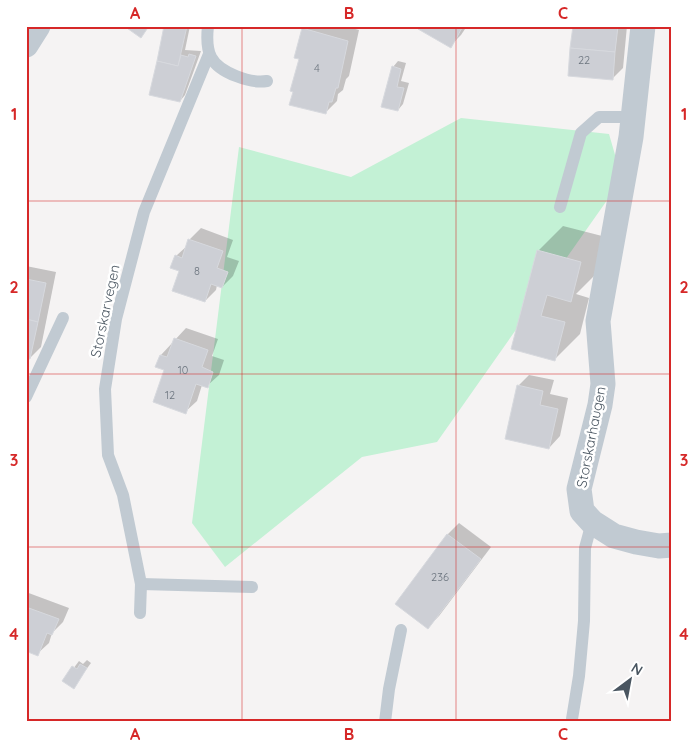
<svg xmlns="http://www.w3.org/2000/svg" width="698" height="748" viewBox="0 0 698 748" font-family="Quicksand,sans-serif">
	<rect width="100%" height="100%" fill="#f5f3f3"/>
	<path fill="#c3f1d5" d="M 461,118 L 609,134 L 622,179 L 437,442 L 362,457 L 225,567 L 192,523 L 239,147 L 351,177 Z"/>
	<g fill="#0003">
		<path d="M 166,26 L 190,26 L 185,50 L 201,51 L 185,95 L 180,101 Z"/>
		<path d="M 306,26 L 344,26 L 359,30 L 349,76 L 346,79 L 343,90 L 338,94 L 337,101 L 326,112 L 300,58 L 304,29 Z"/>
		<path d="M 421,26 L 467,26 L 461,35 L 450,46 Z"/>
		<path d="M 574,26 L 627,26 L 623,68 L 612,79 Z"/>
		<path d="M 398,61 L 406,63 L 401,81 L 409,83 L 403,104 L 398,110 L 393,67 Z"/>
		<path d="M 563,226 L 606,237 L 595,275 L 576,294 L 589,298 L 580,334 L 555,359 L 512,349 L 538,251 Z"/>
		<path d="M 201,228 L 233,240 L 227,257 L 239,261 L 233,276 L 222,287 L 217,285 L 216,290 L 205,301 L 180,270 L 176,256 L 188,245 L 190,239 Z"/>
		<path d="M 26,266 L 56,272 L 41,347 L 30,358 L 26,357 Z"/>
		<path d="M 186,328 L 218,339 L 212,356 L 224,360 L 219,375 L 207,386 L 202,385 L 197,401 L 185,412 L 165,369 L 161,355 Z"/>
		<path d="M 529,375 L 554,380 L 550,394 L 568,398 L 560,436 L 549,448 L 518,386 Z"/>
		<path d="M 459,523 L 491,547 L 439,616 L 428,627 L 396,604 L 448,534 Z"/>
		<path d="M 26,592 L 69,608 L 63,622 L 52,633 L 49,643 L 37,654 L 26,651 Z"/>
		<path d="M 87,660 L 91,663 L 73,687 L 64,681 L 79,661 L 83,664 Z"/>
	</g>
	<g fill="#cdcfd5" stroke="#d7d9de">
		<path d="M 124,26 L 149,26 L 141,38 Z"/>
		<path d="M 164,26 L 187,26 L 178,66 L 157,61 Z"/>
		<path d="M 420,26 L 463,26 L 451,48 L 418,29 Z"/>
		<path d="M 573,26 L 618,26 L 615,52 L 570,48 Z"/>
		<path d="M 302,28 L 348,41 L 338,88 L 336,88 L 332,102 L 329,102 L 326,114 L 289,105 L 293,92 L 290,91 L 299,59 L 294,58 Z"/>
		<path d="M 570,48 L 615,52 L 613,80 L 568,76 Z"/>
		<path d="M 189,54 L 196,56 L 180,102 L 149,95 L 157,61 L 178,66 L 181,55 L 188,57 Z"/>
		<path d="M 392,66 L 401,69 L 397,87 L 404,88 L 398,111 L 381,107 Z"/>
		<path d="M 188,239 L 223,251 L 217,268 L 228,272 L 222,288 L 211,284 L 205,302 L 172,291 L 179,271 L 170,268 L 175,255 L 182,258 Z"/>
		<path d="M 537,250 L 581,262 L 571,302 L 547,295 L 541,316 L 565,322 L 555,361 L 511,349 Z"/>
		<path d="M 26,279 L 46,283 L 38,322 L 26,319 Z"/>
		<path d="M 26,319 L 38,322 L 30,359 L 26,359 Z"/>
		<path d="M 174,338 L 208,350 L 202,367 L 213,372 L 208,388 L 196,384 L 186,414 L 153,402 L 164,370 L 155,367 L 160,355 L 167,357 Z"/>
		<path d="M 517,385 L 543,391 L 540,405 L 558,409 L 549,449 L 505,439 Z"/>
		<path d="M 447,534 L 481,559 L 428,629 L 395,604 Z"/>
		<path d="M 26,607 L 59,619 L 52,635 L 47,633 L 38,656 L 28,652 L 26,653 Z"/>
		<path d="M 80,664 L 87,668 L 74,689 L 62,681 L 72,666 L 77,669 Z"/>
	</g>
	<g fill="none" stroke-linecap="round" stroke-linejoin="round">
		<g stroke="#c1cad2" stroke-width="12">
			<path d="M 208,26 C 205,53 210,66 236,76 C 246,80 256,83 267,81"/>
			<path d="M 560,207 L 581,133 L 599,117 L 633,117"/>
			<path d="M 26,397 L 63,318"/>
			<path d="M 141,584 L 252,587"/>
			<path d="M 140,613 L 141,584 L 123,495 L 108,455 L 105,389 L 116,319 L 144,212 L 209,54"/>
			<path d="M 572,719 L 579,676 L 584,621 L 585,548 L 592,522"/>
			<path d="M 385,722 L 389,689 L 401,630"/>
		</g>
		<g stroke="#c1cad2" stroke-width="25">
			<path d="M 643,26 L 631,137 L 598,321 L 603,384 L 600,405 L 579,489 L 582,511 L 592,522 L 614,536 L 636,542 L 659,546 L 672,545"/>
			<path d="M 26,45 L 38,26"/>
		</g>
	</g>
	<path fill="none" stroke="#d62828" stroke-width="1" stroke-opacity="0.55" d="M 242,26 L 242,722M 456,26 L 456,722M 26,201 L 672,201M 26,374 L 672,374M 26,547 L 672,547"/>
	<g text-anchor="middle" dominant-baseline="central" stroke-width="5" stroke-linejoin="round" paint-order="stroke">
		<g font-size="11" fill="#6b747e">
			<text x="584" y="60">22</text>
			<text x="317" y="68">4</text>
			<text x="197" y="271">8</text>
			<text x="183" y="370">10</text>
			<text x="170" y="395">12</text>
			<text x="440" y="577">236</text>
		</g>
		<g font-size="14" fill="#4a5661" stroke="#fff">
			<text transform="translate(105 311) rotate(-78)">Storskarvegen</text>
			<text transform="translate(591 437) rotate(-79)">Storskarhaugen</text>
		</g>
	</g>
	<rect width="698" height="748" fill="none" stroke="#ffffff" stroke-width="55"/>
	<g transform="translate(630 680) rotate(32)" stroke="#ffffff" stroke-width="4" paint-order="stroke">
	<path d="M0-4L9 19L0 12L-9 19Z" fill="#4a5661"/>
	<text y="-8" font-size="14" font-weight="bold" text-anchor="middle" fill="#4a5661">N</text>
	</g>
	<rect x="28" y="28" width="642" height="692" fill="none" stroke="#d62828" stroke-width="2"/>
	<g font-size="16" text-anchor="middle" font-weight="bold" fill="#d62828">
		<text x="135" y="19">A</text>
		<text x="349" y="19">B</text>
		<text x="563" y="19">C</text>
		<text x="14" y="120">1</text>
		<text x="684" y="120">1</text>
		<text x="14" y="293">2</text>
		<text x="684" y="293">2</text>
		<text x="14" y="466">3</text>
		<text x="684" y="466">3</text>
		<text x="14" y="640">4</text>
		<text x="684" y="640">4</text>
		<text x="135" y="740">A</text>
		<text x="349" y="740">B</text>
		<text x="563" y="740">C</text>
	</g>
</svg>
